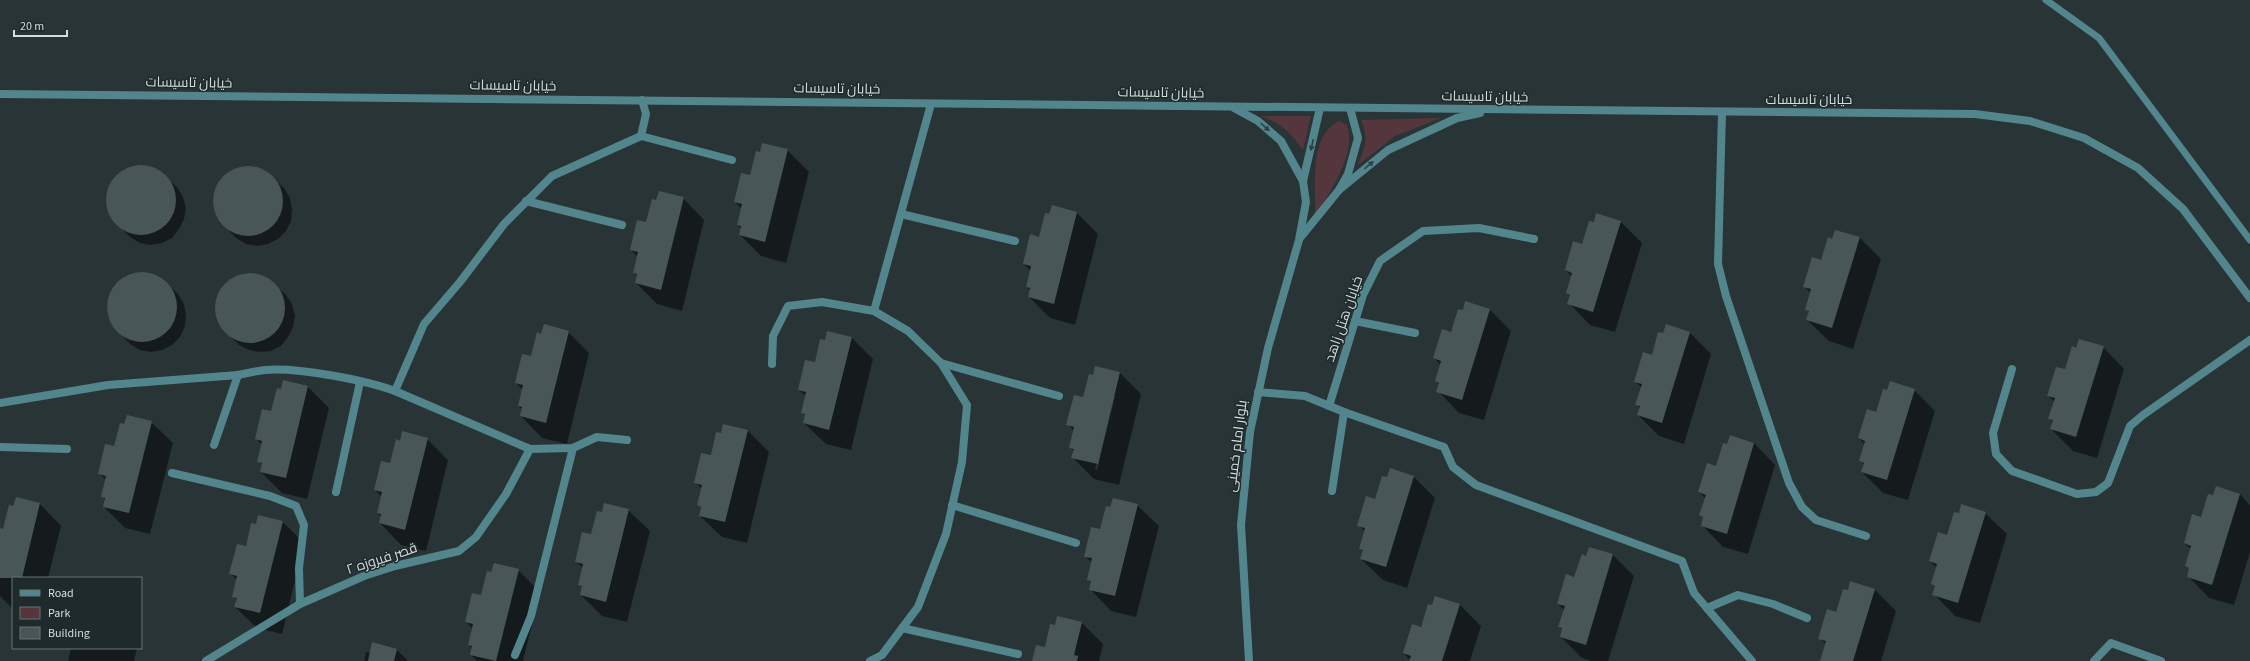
<svg xmlns="http://www.w3.org/2000/svg" width="2250" height="661" viewBox="0 0 2250 661" font-family="'Source Sans 3',Cairo,sans-serif">
	<rect width="100%" height="100%" fill="#283436"/>
	<g fill="#54363c">
		<path d="M 1260,116 L 1311,116 L 1303,150 C 1289,131 1282,124 1260,116 Z"/>
		<path d="M 1441,118 L 1395,136 L 1358,165 C 1365,146 1369,139 1361,120 Z"/>
		<path d="M 1339,121 L 1347,125 C 1357,156 1329,191 1315,218 C 1317,188 1307,137 1339,121 Z"/>
	</g>
	<g fill="#0007" fill-rule="evenodd">
		<path d="M 787,150 L 809,172 L 786,263 L 761,256 L 740,235 L 741,229 L 738,225 L 742,209 L 735,202 Z"/>
		<path d="M 136,166 L 147,166 L 158,170 L 177,187 L 183,197 L 186,208 L 184,219 L 179,229 L 172,238 L 162,243 L 150,245 L 140,243 L 130,237 L 112,219 L 108,208 L 107,197 L 110,186 L 116,176 L 125,169 Z"/>
		<path d="M 242,167 L 254,167 L 265,171 L 284,188 L 290,198 L 292,209 L 291,221 L 286,231 L 278,239 L 268,244 L 257,246 L 246,244 L 236,238 L 219,220 L 214,210 L 213,198 L 216,187 L 223,178 L 232,171 Z"/>
		<path d="M 683,198 L 704,220 L 682,311 L 657,304 L 636,283 L 637,276 L 634,273 L 638,257 L 631,250 L 647,224 L 657,201 Z"/>
		<path d="M 1076,212 L 1098,234 L 1075,325 L 1050,318 L 1029,297 L 1030,291 L 1027,287 L 1031,271 L 1024,264 Z"/>
		<path d="M 1621,222 L 1642,243 L 1615,332 L 1590,325 L 1569,303 L 1571,297 L 1567,293 L 1572,277 L 1566,270 L 1583,245 L 1594,223 Z"/>
		<path d="M 1860,238 L 1881,259 L 1853,349 L 1829,341 L 1807,320 L 1810,313 L 1806,309 L 1811,293 L 1805,287 L 1822,262 L 1833,240 Z"/>
		<path d="M 137,273 L 148,273 L 159,277 L 178,294 L 184,304 L 186,315 L 185,326 L 180,337 L 172,345 L 162,350 L 151,352 L 140,350 L 130,344 L 113,326 L 108,316 L 107,304 L 110,293 L 117,284 L 126,276 Z"/>
		<path d="M 245,273 L 256,274 L 267,278 L 286,295 L 292,304 L 295,316 L 293,327 L 288,337 L 281,346 L 271,351 L 260,352 L 249,350 L 239,345 L 221,327 L 217,316 L 216,305 L 219,294 L 225,284 L 234,277 Z"/>
		<path d="M 1489,309 L 1511,331 L 1484,420 L 1459,413 L 1438,391 L 1440,385 L 1436,381 L 1441,365 L 1434,358 L 1463,311 Z"/>
		<path d="M 568,332 L 589,353 L 567,444 L 542,438 L 521,416 L 522,410 L 519,406 L 523,390 L 516,383 L 532,357 L 542,335 Z"/>
		<path d="M 1690,333 L 1711,354 L 1684,444 L 1659,436 L 1638,415 L 1640,408 L 1636,404 L 1642,388 L 1635,381 L 1652,356 Z"/>
		<path d="M 852,338 L 873,359 L 851,450 L 826,444 L 804,423 L 806,416 L 802,412 L 806,396 L 799,390 L 815,364 L 825,341 Z"/>
		<path d="M 2103,347 L 2124,369 L 2097,458 L 2073,451 L 2051,429 L 2053,422 L 2050,419 L 2055,402 L 2048,396 L 2066,371 L 2077,349 Z"/>
		<path d="M 1096,367 L 1120,373 L 1141,394 L 1119,485 L 1094,479 L 1073,458 L 1074,451 L 1070,447 L 1074,431 L 1068,424 L 1084,398 ZM 1113,396 L 1115,396 L 1097,470 L 1095,469 Z"/>
		<path d="M 284,381 L 308,387 L 329,408 L 307,499 L 282,493 L 261,472 L 262,465 L 259,461 L 262,445 L 256,438 L 272,412 Z"/>
		<path d="M 1914,390 L 1935,411 L 1908,500 L 1883,493 L 1862,472 L 1864,465 L 1860,461 L 1865,445 L 1859,438 L 1876,413 Z"/>
		<path d="M 151,422 L 173,443 L 150,534 L 125,528 L 104,507 L 105,500 L 102,496 L 106,480 L 99,473 L 115,448 L 125,425 Z"/>
		<path d="M 748,431 L 769,452 L 747,543 L 722,537 L 700,516 L 702,509 L 698,505 L 702,489 L 695,482 L 711,457 L 721,434 Z"/>
		<path d="M 1731,436 L 1754,443 L 1775,465 L 1748,554 L 1723,547 L 1702,525 L 1704,519 L 1701,515 L 1706,499 L 1699,492 L 1716,467 Z"/>
		<path d="M 427,439 L 448,460 L 426,551 L 401,545 L 380,523 L 381,517 L 378,513 L 382,497 L 375,490 L 391,464 Z"/>
		<path d="M 1414,477 L 1435,498 L 1407,588 L 1383,580 L 1361,559 L 1364,552 L 1360,548 L 1365,532 L 1359,525 L 1376,500 Z"/>
		<path d="M 2240,494 L 2250,505 L 2250,552 L 2234,605 L 2209,598 L 2188,576 L 2190,570 L 2186,566 L 2191,549 L 2185,543 L 2202,518 L 2213,496 Z"/>
		<path d="M 16,498 L 40,504 L 61,526 L 48,578 L 13,578 L 13,609 L 0,596 L 0,529 L 4,530 Z"/>
		<path d="M 1137,505 L 1159,526 L 1136,617 L 1111,611 L 1090,589 L 1092,583 L 1088,579 L 1092,563 L 1085,556 L 1101,530 L 1111,508 Z"/>
		<path d="M 628,510 L 650,531 L 627,622 L 602,616 L 581,595 L 583,588 L 579,584 L 583,568 L 576,562 L 592,536 Z"/>
		<path d="M 1985,513 L 2007,534 L 1980,623 L 1955,616 L 1934,594 L 1936,588 L 1932,584 L 1937,568 L 1930,561 L 1948,536 Z"/>
		<path d="M 283,522 L 304,543 L 282,634 L 257,628 L 235,607 L 237,600 L 234,596 L 237,580 L 230,573 L 257,525 Z"/>
		<path d="M 1589,548 L 1613,555 L 1634,576 L 1608,661 L 1591,661 L 1582,658 L 1561,637 L 1563,630 L 1559,627 L 1564,610 L 1558,604 L 1587,557 Z"/>
		<path d="M 518,570 L 540,592 L 523,661 L 477,661 L 471,655 L 473,649 L 469,645 L 473,629 L 466,622 L 482,596 Z"/>
		<path d="M 1875,590 L 1896,611 L 1881,661 L 1821,661 L 1826,645 L 1820,638 L 1837,613 Z"/>
		<path d="M 1459,604 L 1481,626 L 1470,661 L 1410,661 L 1404,653 L 1433,606 Z"/>
		<path d="M 1082,623 L 1103,644 L 1099,661 L 1033,661 L 1045,649 Z"/>
		<path d="M 373,644 L 397,650 L 408,661 L 364,661 L 366,652 L 371,653 Z"/>
		<path d="M 71,648 L 137,648 L 134,661 L 68,661 Z"/>
	</g>
	<g fill="#495658">
		<path d="M 762,143 L 788,149 L 765,242 L 739,235 L 741,226 L 737,225 L 742,204 L 734,202 L 741,173 L 750,175 L 756,151 L 760,152 Z"/>
		<circle cx="141" cy="200" r="35"/>
		<circle cx="248" cy="201" r="35"/>
		<path d="M 659,191 L 684,197 L 661,290 L 635,283 L 637,274 L 633,273 L 638,252 L 630,250 L 637,220 L 646,222 L 652,199 L 656,200 Z"/>
		<path d="M 1052,205 L 1077,212 L 1054,304 L 1028,297 L 1030,288 L 1026,287 L 1031,266 L 1023,264 L 1030,234 L 1039,237 L 1045,213 L 1049,214 Z"/>
		<path d="M 1596,213 L 1621,221 L 1593,312 L 1567,304 L 1570,295 L 1566,293 L 1572,273 L 1565,270 L 1573,241 L 1582,244 L 1589,221 L 1594,222 Z"/>
		<path d="M 1835,230 L 1860,237 L 1832,328 L 1806,320 L 1809,311 L 1805,310 L 1811,289 L 1803,287 L 1812,257 L 1821,260 L 1828,237 L 1832,239 Z"/>
		<circle cx="142" cy="307" r="35"/>
		<circle cx="250" cy="308" r="35"/>
		<path d="M 1465,301 L 1490,309 L 1462,400 L 1436,392 L 1439,383 L 1435,381 L 1441,361 L 1433,358 L 1442,329 L 1451,332 L 1458,309 L 1463,310 Z"/>
		<path d="M 544,324 L 569,331 L 546,423 L 520,416 L 522,407 L 518,406 L 523,385 L 515,383 L 522,354 L 531,356 L 537,332 L 541,334 Z"/>
		<path d="M 1666,324 L 1690,332 L 1662,423 L 1637,415 L 1640,406 L 1635,405 L 1642,384 L 1634,382 L 1643,352 L 1652,355 L 1658,332 L 1663,333 Z"/>
		<path d="M 827,331 L 852,337 L 829,430 L 803,423 L 805,414 L 801,413 L 806,392 L 798,390 L 805,360 L 815,362 L 820,339 L 825,340 Z"/>
		<path d="M 2079,339 L 2104,346 L 2076,437 L 2050,429 L 2053,420 L 2048,419 L 2055,398 L 2047,396 L 2056,367 L 2065,369 L 2072,346 L 2076,348 Z"/>
		<path d="M 1095,366 L 1120,372 L 1098,464 L 1071,458 L 1074,449 L 1069,448 L 1074,427 L 1066,425 L 1074,395 L 1083,397 L 1089,374 L 1093,375 Z"/>
		<path d="M 283,380 L 308,386 L 286,478 L 260,472 L 262,463 L 257,462 L 262,441 L 255,439 L 262,409 L 271,411 L 277,388 L 281,389 Z"/>
		<path d="M 1890,381 L 1915,389 L 1887,480 L 1861,472 L 1864,463 L 1859,461 L 1865,441 L 1858,438 L 1867,409 L 1876,412 L 1883,389 L 1887,390 Z"/>
		<path d="M 127,415 L 152,421 L 129,513 L 103,507 L 105,498 L 101,497 L 106,476 L 98,474 L 105,444 L 114,446 L 120,423 L 124,424 Z"/>
		<path d="M 723,424 L 748,430 L 725,522 L 699,516 L 701,507 L 697,505 L 702,485 L 694,483 L 701,453 L 711,455 L 716,432 L 721,433 Z"/>
		<path d="M 402,431 L 428,438 L 405,530 L 379,523 L 381,514 L 377,513 L 382,492 L 374,490 L 381,461 L 390,463 L 396,439 L 400,441 Z"/>
		<path d="M 1730,435 L 1754,443 L 1727,534 L 1701,526 L 1703,517 L 1699,515 L 1706,495 L 1698,492 L 1707,463 L 1716,466 L 1723,443 L 1727,444 Z"/>
		<path d="M 1390,468 L 1414,476 L 1386,567 L 1360,559 L 1363,550 L 1359,549 L 1365,528 L 1357,526 L 1366,496 L 1375,499 L 1382,476 L 1387,477 Z"/>
		<path d="M 2216,486 L 2240,494 L 2212,585 L 2187,577 L 2189,568 L 2185,566 L 2191,546 L 2184,543 L 2192,514 L 2201,517 L 2208,494 L 2213,495 Z"/>
		<path d="M 16,497 L 40,503 L 22,578 L 0,578 L 0,528 L 3,529 L 9,505 L 13,506 Z"/>
		<path d="M 1113,498 L 1138,504 L 1115,596 L 1089,590 L 1091,581 L 1087,580 L 1092,558 L 1084,557 L 1091,527 L 1100,529 L 1106,506 L 1110,507 Z"/>
		<path d="M 604,503 L 629,509 L 606,602 L 580,595 L 582,586 L 578,585 L 583,564 L 575,562 L 582,532 L 591,534 L 597,511 L 602,512 Z"/>
		<path d="M 1961,504 L 1986,512 L 1958,603 L 1932,595 L 1935,586 L 1931,584 L 1937,564 L 1929,561 L 1938,532 L 1947,535 L 1954,512 L 1959,513 Z"/>
		<path d="M 258,515 L 283,521 L 260,613 L 234,607 L 237,598 L 232,597 L 237,576 L 229,574 L 237,544 L 246,546 L 251,523 L 256,524 Z"/>
		<path d="M 1589,547 L 1613,554 L 1586,645 L 1560,637 L 1562,628 L 1558,627 L 1565,606 L 1557,604 L 1566,574 L 1574,577 L 1582,554 L 1586,556 Z"/>
		<path d="M 494,563 L 519,569 L 496,661 L 470,655 L 472,646 L 468,645 L 473,624 L 465,622 L 472,593 L 481,595 L 487,571 L 491,572 Z"/>
		<path d="M 1850,581 L 1875,589 L 1853,661 L 1820,661 L 1826,641 L 1818,639 L 1827,609 L 1836,612 L 1843,589 L 1848,590 Z"/>
		<path d="M 1435,596 L 1460,604 L 1442,661 L 1409,661 L 1411,656 L 1403,653 L 1412,624 L 1421,627 L 1428,604 L 1432,605 Z"/>
		<path d="M 1057,616 L 1082,622 L 1074,655 L 1078,656 L 1077,661 L 1032,661 L 1036,645 L 1045,647 L 1050,624 L 1055,625 Z"/>
		<path d="M 372,642 L 397,649 L 394,661 L 368,661 Z"/>
	</g>
	<g fill="none" stroke-linecap="round" stroke-linejoin="round">
		<path stroke="#53868c" stroke-width="7" d="M 2046,0 L 2099,38 L 2250,240"/>
		<g stroke="#53868c" stroke-width="8">
			<path d="M 0,94 L 1975,114 L 2030,121 L 2084,138 L 2138,168 L 2183,209 L 2250,298"/>
			<path d="M 1234,108 L 1258,121 L 1281,141 L 1303,181 L 1306,202 L 1299,240 L 1268,348 L 1250,432 L 1241,525 L 1249,661"/>
			<path d="M 1722,113 L 1718,264 L 1726,296 L 1789,483 L 1802,507 L 1816,520 L 1866,536"/>
			<path d="M 641,136 L 732,160"/>
			<path d="M 1303,181 L 1320,108"/>
			<path d="M 1339,190 L 1388,150 L 1457,118 L 1480,113"/>
			<path d="M 526,201 L 622,225"/>
			<path d="M 901,214 L 1015,241"/>
			<path d="M 1300,238 L 1339,190 L 1348,174 L 1358,138 L 1350,108"/>
			<path d="M 874,311 L 931,104"/>
			<path d="M 1355,321 L 1415,333"/>
			<path d="M 941,363 L 1059,396"/>
			<path d="M 772,364 L 773,336 L 788,306 L 822,302 L 874,311 L 908,331 L 941,363 L 967,405 L 962,462 L 946,534 L 918,607 L 882,655 L 870,661"/>
			<path d="M 2012,369 L 1993,433 L 1996,454 L 2012,471 L 2077,494 L 2096,492 L 2108,483 L 2130,426 L 2143,415 L 2250,340"/>
			<path d="M 395,391 L 530,449 L 573,448 L 597,437 L 627,440"/>
			<path d="M 1258,392 L 1305,396 L 1344,412 L 1444,447 L 1453,467 L 1476,485 L 1682,561 L 1694,593 L 1752,661"/>
			<path d="M 0,403 L 108,385 L 238,375"/>
			<path d="M 1329,406 L 1363,295 L 1380,261 L 1423,231 L 1479,228 L 1534,239"/>
			<path d="M 214,445 L 238,375 C 247,373 256,371 265,370 C 297,367 365,380 395,391 L 424,324 L 460,282 L 504,224 L 552,176 L 641,136 L 646,114 L 642,100"/>
			<path d="M 0,447 L 67,449"/>
			<path d="M 172,473 L 270,496 L 296,506 L 304,525 L 299,568 L 300,604"/>
			<path d="M 1332,491 L 1344,412"/>
			<path d="M 336,492 L 360,382"/>
			<path d="M 952,505 L 1076,543"/>
			<path d="M 1707,608 L 1738,595 L 1773,604 L 1807,618"/>
			<path d="M 902,628 L 1018,654"/>
			<path d="M 515,655 L 531,616 L 573,448"/>
			<path d="M 206,661 L 300,604 L 364,576 L 395,566 L 459,551 L 476,537 L 506,494 L 530,449"/>
			<path d="M 2094,661 L 2111,643 L 2161,661"/>
		</g>
	</g>
	<defs><path id="oneway-solid" d="M-6-.8H1V-3.2L6.5 0L1 3.2V.8H-6Z"/></defs>
	<g fill="#2b4144">
		<use href="#oneway-solid" transform="translate(1265 127) rotate(42)"/>
		<use href="#oneway-solid" transform="translate(1312 145) rotate(103)"/>
		<use href="#oneway-solid" transform="translate(1369 165) rotate(-39)"/>
	</g>
	<g text-anchor="middle" dominant-baseline="central" stroke-width="3" stroke-linejoin="round" paint-order="stroke">
		<g font-size="14" fill="#d5ddde" stroke="#1e2a2c">
			<text transform="translate(189 83) rotate(1)">خیابان تاسیسات</text>
			<text transform="translate(513 86) rotate(1)">خیابان تاسیسات</text>
			<text transform="translate(837 89) rotate(1)">خیابان تاسیسات</text>
			<text transform="translate(1161 93) rotate(1)">خیابان تاسیسات</text>
			<text transform="translate(1485 97) rotate(1)">خیابان تاسیسات</text>
			<text x="1809" y="100">خیابان تاسیسات</text>
			<text transform="translate(1344 319) rotate(-71)">خیابان هتل زاهد</text>
			<text transform="translate(1237 446) rotate(-83)">بلوار امام خمینی</text>
			<text transform="translate(382 559) rotate(-18)">قصر فیروزه ۲</text>
		</g>
	</g>
	<rect x="12" y="577" width="130" height="72" fill="#1e2a2c" stroke="#677273"/>
	<rect x="20" y="590" width="20" height="6" fill="#53868c" stroke="#677273"/>
	<text x="48" y="597" font-size="12" fill="#d5ddde">Road</text>
	<rect x="20" y="607" width="20" height="12" fill="#54363c" stroke="#677273"/>
	<text x="48" y="617" font-size="12" fill="#d5ddde">Park</text>
	<rect x="20" y="627" width="20" height="12" fill="#495658" stroke="#677273"/>
	<text x="48" y="637" font-size="12" fill="#d5ddde">Building</text>
	<path d="M14 30v6h53v-6" fill="none" stroke="#d5ddde" stroke-width="2"/>
	<text x="20" y="30" font-size="12" fill="#d5ddde" stroke="#1e2a2c" stroke-width="3" paint-order="stroke">20 m</text>
</svg>
